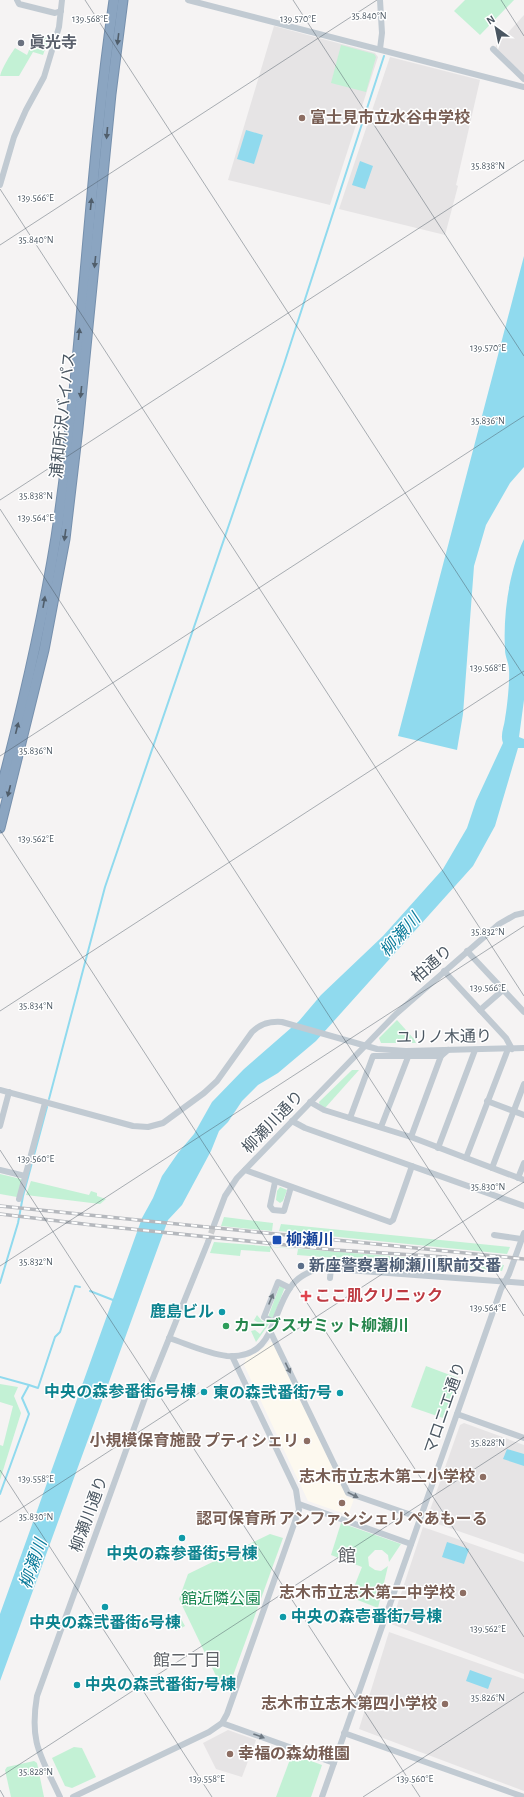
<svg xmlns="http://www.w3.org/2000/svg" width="524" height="1797" viewBox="0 0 524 1797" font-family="'Alegreya Sans','Noto Sans JP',sans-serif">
	<rect width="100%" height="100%" fill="#f5f3f3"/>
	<path fill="#fdf9ef" d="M 270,1342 L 273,1342 L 347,1497 L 354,1499 L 348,1515 L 308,1501 L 244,1365 L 246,1358 L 260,1351 Z"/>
	<g fill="#e6e4e5">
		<path d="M 524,15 L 524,74 L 494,48 Z"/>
		<path d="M 274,26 L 375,53 L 378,57 L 330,205 L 228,180 Z"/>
		<path d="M 390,57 L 480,80 L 456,185 L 458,186 L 445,235 L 339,209 Z"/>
		<path d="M 464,1423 L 524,1445 L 524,1554 L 435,1523 L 430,1510 L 460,1425 Z"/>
		<path d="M 423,1527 L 524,1562 L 524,1674 L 391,1624 Z"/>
		<path d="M 389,1632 L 524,1679 L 524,1791 L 359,1729 Z"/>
		<path d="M 228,1730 L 256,1740 L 242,1777 L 216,1769 L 203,1743 Z"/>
	</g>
	<g fill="#c3f1d5">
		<path d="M 465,0 L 514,0 L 480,35 L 454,11 Z"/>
		<path d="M 35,36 L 49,38 L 43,55 L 33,52 L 19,76 L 0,76 C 2,68 10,55 15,48 L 27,55 Z"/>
		<path d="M 341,45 L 374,54 L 376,57 L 366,92 L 331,83 Z"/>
		<path d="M 397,1020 L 414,1039 L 416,1043 L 381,1043 L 379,1038 Z"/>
		<path d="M 352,1070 L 359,1070 L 325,1108 L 320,1106 L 319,1102 Z"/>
		<path d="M 0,1174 L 21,1179 L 22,1181 L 17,1197 L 0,1194 Z"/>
		<path d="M 31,1181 L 89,1195 L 91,1191 L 97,1193 L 97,1196 L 106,1199 L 100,1204 L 26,1195 Z"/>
		<path d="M 280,1187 L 287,1190 L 283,1201 L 280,1203 L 276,1200 L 277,1191 Z"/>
		<path d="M 224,1217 L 273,1223 L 272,1231 L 221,1226 Z"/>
		<path d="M 281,1224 L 510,1247 L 507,1254 L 279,1231 Z"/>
		<path d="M 214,1242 L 504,1265 L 502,1271 L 297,1255 L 298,1249 L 271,1247 L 270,1252 L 241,1250 L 240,1256 L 210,1253 Z"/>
		<path d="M 280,1285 L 285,1287 L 273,1318 L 268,1317 Z"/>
		<path d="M 257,1315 L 262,1321 L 269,1324 L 256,1342 L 251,1331 L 255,1330 L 260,1334 L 265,1327 L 254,1320 Z"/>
		<path d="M 426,1366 L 458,1378 L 443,1418 L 411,1407 Z"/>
		<path d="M 0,1384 L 18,1387 L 14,1396 L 21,1413 L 0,1480 L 0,1445 L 3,1446 L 13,1406 L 0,1402 Z"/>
		<path d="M 341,1523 L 401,1544 L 389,1562 L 388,1555 L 382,1550 L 375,1550 L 368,1557 L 369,1566 L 375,1570 L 381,1571 L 388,1566 L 378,1608 L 350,1597 L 362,1567 L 331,1555 Z"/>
		<path d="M 270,1534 L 283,1538 L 230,1684 L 226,1684 L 218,1680 L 179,1599 L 188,1574 Z"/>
		<path d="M 180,1617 L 185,1626 L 176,1631 L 171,1622 Z"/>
		<path d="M 74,1747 L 82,1748 L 96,1777 L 72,1788 L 65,1786 L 52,1758 Z"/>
		<path d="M 292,1754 L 322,1765 L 311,1797 L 276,1797 Z"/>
		<path d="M 34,1761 L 37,1763 L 44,1797 L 11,1797 L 5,1770 L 7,1767 Z"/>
	</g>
	<g fill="#90daee">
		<path d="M 246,130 L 263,135 L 254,164 L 237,159 Z"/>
		<path d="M 360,161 L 373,166 L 365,189 L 352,185 Z"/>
		<path d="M 524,256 L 524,467 L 510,483 L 486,525 L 474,566 L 463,714 L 457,750 L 398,736 Z"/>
		<path d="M 524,539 L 524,700 L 519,737 L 524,739 L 524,748 L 518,748 L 495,826 L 473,866 L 316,1041 L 278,1073 L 258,1085 L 242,1101 L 228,1122 L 219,1131 L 211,1151 L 182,1205 L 168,1220 L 0,1681 L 0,1614 L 142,1218 L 153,1198 L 162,1176 L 178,1153 L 194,1134 L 212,1102 L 244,1069 L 299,1021 L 321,995 L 383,936 L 443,869 L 467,828 L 476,801 L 503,743 C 500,735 504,727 505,719 C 507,709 510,680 509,670 C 509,663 505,657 505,650 C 503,613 509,572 524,539 Z"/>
		<path d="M 507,1449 L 524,1454 L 524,1466 L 503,1459 Z"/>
		<path d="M 447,1542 L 469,1549 L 464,1564 L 442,1557 Z"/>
		<path d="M 470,1670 L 492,1678 L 488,1689 L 466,1681 Z"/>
	</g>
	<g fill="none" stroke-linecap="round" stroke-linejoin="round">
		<g stroke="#90daee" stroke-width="2">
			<path d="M 49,1099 L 105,887 L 284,364 L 384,56"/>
			<path d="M 0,1283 L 18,1223 L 23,1196 L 47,1107"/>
			<path d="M 90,1291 L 113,1300"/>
			<path d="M 0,1377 L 29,1385 L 22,1398 L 29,1414 L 0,1494"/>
			<path d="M 29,1385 L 38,1388 L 55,1337 L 60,1332 L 75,1286 L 80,1287"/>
		</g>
		<path stroke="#caccce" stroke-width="6" stroke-dasharray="6 3" stroke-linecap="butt" d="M 208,1242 L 214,1225"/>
		<defs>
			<g id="highway">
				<path d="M 0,793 C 22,709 42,624 56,537 C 83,359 88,178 114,0"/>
				<path d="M 0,828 L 44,650 L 65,539 L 78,428 L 111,94 L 123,0"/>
			</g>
		</defs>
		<use href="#highway" stroke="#7690ad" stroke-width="11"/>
		<g stroke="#c1cad2" stroke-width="6">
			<path d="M 17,0 L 19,4 L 55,13 L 61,11"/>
			<path d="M 188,0 L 524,87"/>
			<path d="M 380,0 L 382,33 L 380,49"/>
			<path d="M 493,49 L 524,79"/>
			<path d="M 0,185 L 14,137 L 26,110 L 44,77 L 59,27 L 62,0"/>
			<path d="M 467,951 L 524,1012"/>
			<path d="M 444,971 L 506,1038 L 512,1049"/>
			<path d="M 480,1010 L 503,990"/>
			<path d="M 0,1090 L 133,1126 L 148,1127 L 163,1123 L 204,1093 L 217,1081 L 252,1032 C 260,1024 270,1021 282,1022 L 377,1049 L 406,1051 L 524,1048"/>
			<path d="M 487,1101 L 524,1115"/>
			<path d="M 310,1102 L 324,1110 L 411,1137 L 524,1180"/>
			<path d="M 350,1118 L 373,1056 L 441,1056 L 448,1050"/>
			<path d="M 292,1121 L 305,1128 L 524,1206"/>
			<path d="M 0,1126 L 9,1092"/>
			<path d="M 381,1127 L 408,1057"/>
			<path d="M 411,1137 L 441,1056"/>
			<path d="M 438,1148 L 475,1050"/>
			<path d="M 466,1158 L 508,1049"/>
			<path d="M 492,1168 L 524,1084"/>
			<path d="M 0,1170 L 25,1176"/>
			<path d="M 245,1170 L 390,1222 L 393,1220 L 412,1166"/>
			<path d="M 518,1178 L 524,1163"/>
			<path d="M 275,1182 L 270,1206 L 273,1210 L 284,1211 L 291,1187"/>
			<path d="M 19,1199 L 45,1103"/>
			<path d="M 214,1225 L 225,1196 L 237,1178 L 396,1014 L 499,924 L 515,915 L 524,913"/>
			<path d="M 494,1235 L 521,1239"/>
			<path d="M 330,1278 L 331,1268"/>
			<path d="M 275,1323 L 264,1317 L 278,1282 L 290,1288"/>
			<path d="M 271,1333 L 348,1493 L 420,1518"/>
			<path d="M 169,1338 C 187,1344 208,1354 227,1356 C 275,1359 271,1314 290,1288 C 297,1277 308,1272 320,1268 L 524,1283"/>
			<path d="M 457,1414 L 524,1438"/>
			<path d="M 299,1504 L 411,1544"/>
			<path d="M 222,1723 L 334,1763"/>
			<path d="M 344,1733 L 524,1797"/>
			<path d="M 60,1797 C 41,1756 29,1743 37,1696 L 145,1398 L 208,1242"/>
			<path d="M 73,1797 L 209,1732 L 222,1723 L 227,1714 L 299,1510 L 296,1490 L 232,1356"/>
			<path d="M 322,1797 L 501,1289 L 509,1274 L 524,1233"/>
		</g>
		<use href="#highway" stroke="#8ba5c1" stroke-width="9"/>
		<defs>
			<g id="rail">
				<path d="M 0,1206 L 524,1259"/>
				<path d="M 0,1214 L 92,1225 L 335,1250 L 446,1257"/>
			</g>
		</defs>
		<use href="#rail" stroke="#b5b8bd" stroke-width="3.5"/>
		<use href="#rail" stroke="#fff" stroke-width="2" stroke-dasharray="6" stroke-linecap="butt"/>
	</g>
	<defs><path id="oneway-solid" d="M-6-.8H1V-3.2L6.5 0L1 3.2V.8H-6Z"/></defs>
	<g fill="#505e6b">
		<use href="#oneway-solid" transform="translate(118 39) rotate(97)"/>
		<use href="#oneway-solid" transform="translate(107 133) rotate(95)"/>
		<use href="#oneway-solid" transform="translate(91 204) rotate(-84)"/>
		<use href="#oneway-solid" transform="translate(95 262) rotate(96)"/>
		<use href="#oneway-solid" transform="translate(79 334) rotate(-84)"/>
		<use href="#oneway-solid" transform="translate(81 392) rotate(96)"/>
		<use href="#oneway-solid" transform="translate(65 535) rotate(98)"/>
		<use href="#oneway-solid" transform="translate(44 602) rotate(-80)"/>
		<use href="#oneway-solid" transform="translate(17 728) rotate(-76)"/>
		<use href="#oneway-solid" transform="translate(9 791) rotate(104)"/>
	</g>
	<g fill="#6e7983">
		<use href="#oneway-solid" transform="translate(271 1299) rotate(-68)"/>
		<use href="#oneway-solid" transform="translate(288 1368) rotate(64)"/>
		<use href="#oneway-solid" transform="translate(353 1495) rotate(27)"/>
		<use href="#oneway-solid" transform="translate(259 1736) rotate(20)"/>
	</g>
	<path fill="none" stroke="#4a5661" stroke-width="1" stroke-opacity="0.45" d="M 85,0 L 524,676M 293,0 L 524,356M 501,0 L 524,36M 0,189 L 524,996M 0,245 L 377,0M 0,500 L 524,160M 0,509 L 524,1316M 0,756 L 524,416M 0,830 L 524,1637M 0,1011 L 524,671M 0,1150 L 420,1797M 0,1266 L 524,926M 0,1470 L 212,1797M 0,1522 L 524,1182M 0,1777 L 524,1437M 0,1790 L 4,1797M 363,1797 L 524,1692"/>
	<circle fill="#6b7280" stroke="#fff" stroke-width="1.5" cx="21" cy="43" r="4"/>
	<g fill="#8d6e63" stroke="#fff" stroke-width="1.5">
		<circle cx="302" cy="118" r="4"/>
		<circle cx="307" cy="1441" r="4"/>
		<circle cx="483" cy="1477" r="4"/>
		<circle cx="342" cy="1503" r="4"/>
		<circle cx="463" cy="1593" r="4"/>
		<circle cx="445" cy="1704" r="4"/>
		<circle cx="230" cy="1754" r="4"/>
	</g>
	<rect fill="#1a4fb4" stroke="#fff" stroke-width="1.5" x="272" y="1235" width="10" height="10" rx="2"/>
	<circle fill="#5c6f8a" stroke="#fff" stroke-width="1.5" cx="301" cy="1266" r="4"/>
	<path fill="#e0444e" stroke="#fff" stroke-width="1.5" d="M304 1290h4v4h4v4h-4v4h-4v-4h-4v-4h4z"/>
	<g fill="#0f9aa8" stroke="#fff" stroke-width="1.5">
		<circle cx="222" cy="1312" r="4"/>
		<circle cx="204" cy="1392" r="4"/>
		<circle cx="340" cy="1393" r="4"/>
		<circle cx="182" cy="1538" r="4"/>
		<circle cx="105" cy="1607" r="4"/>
		<circle cx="283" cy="1617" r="4"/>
		<circle cx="77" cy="1685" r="4"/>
	</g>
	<circle fill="#2e9e5b" stroke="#fff" stroke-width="1.5" cx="226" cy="1326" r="4"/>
	<g text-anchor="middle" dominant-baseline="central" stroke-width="3" stroke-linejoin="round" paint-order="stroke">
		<g font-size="16" font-weight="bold" fill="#5b616d" stroke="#fff" text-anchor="start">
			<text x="29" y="43">眞光寺</text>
		</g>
		<g font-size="16" font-weight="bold" fill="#785e54" stroke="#fff" text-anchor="end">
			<text x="310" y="118" text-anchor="start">富士見市立水谷中学校</text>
			<text x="299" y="1441">小規模保育施設 プティシェリ</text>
			<text x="475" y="1477">志木市立志木第二小学校</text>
			<text x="342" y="1519" text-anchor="middle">認可保育所 アンファンシェリ ぺあもーる</text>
			<text x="455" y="1593">志木市立志木第二中学校</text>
			<text x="437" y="1704">志木市立志木第四小学校</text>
			<text x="238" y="1754" text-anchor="start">幸福の森幼稚園</text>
		</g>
		<g font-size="16" fill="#4a5661" stroke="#fff">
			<text transform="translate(63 415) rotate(-84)">浦和所沢バイパス</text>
			<text transform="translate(432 964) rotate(-41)">柏通り</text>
			<text transform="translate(444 1037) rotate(-1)">ユリノ木通り</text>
			<text transform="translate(273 1122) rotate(-46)">柳瀬川通り</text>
			<text transform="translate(445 1408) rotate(-71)">マロニエ通り</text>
			<text transform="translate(89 1514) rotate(-70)">柳瀬川通り</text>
		</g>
		<g font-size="16" font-weight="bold" fill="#164399" stroke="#fff" text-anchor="start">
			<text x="286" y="1240">柳瀬川</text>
		</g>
		<g font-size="16" font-weight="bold" fill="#4e5e75" stroke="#fff" text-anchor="start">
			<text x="309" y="1266">新座警察署柳瀬川駅前交番</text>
		</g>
		<g font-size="16" font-weight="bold" fill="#be3a42" stroke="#fff" text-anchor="start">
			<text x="315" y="1296">ここ肌クリニック</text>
		</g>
		<g font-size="16" font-weight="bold" fill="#0d838f" stroke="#fff" text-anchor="end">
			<text x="214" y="1312">鹿島ビル</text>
			<text x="196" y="1392">中央の森参番街6号棟</text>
			<text x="332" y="1393">東の森弐番街7号</text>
			<text x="182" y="1554" text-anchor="middle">中央の森参番街5号棟</text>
			<text x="291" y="1617" text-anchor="start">中央の森壱番街7号棟</text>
			<text x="105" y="1623" text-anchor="middle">中央の森弐番街6号棟</text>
			<text x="85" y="1685" text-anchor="start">中央の森弐番街7号棟</text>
		</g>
		<g font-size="16" font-weight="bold" fill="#27864d" stroke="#fff" text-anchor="start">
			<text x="234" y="1326">カーブスサミット柳瀬川</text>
		</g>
		<g font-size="16" fill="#17864f" stroke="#fff">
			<text x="221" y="1599">館近隣公園</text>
		</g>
		<g font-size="17" font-style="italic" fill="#0c7c9b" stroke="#fff">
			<text transform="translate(400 935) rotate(-48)">柳瀬川</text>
			<text transform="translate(33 1564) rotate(-71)">柳瀬川</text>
		</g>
		<g font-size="17" fill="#5f6368" stroke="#fff">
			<text x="187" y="1660">館二丁目</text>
		</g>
		<g font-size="18" fill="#5f6368" stroke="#fff">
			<text x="347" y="1557">館</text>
		</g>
	</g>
	<g font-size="10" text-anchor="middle" fill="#4a5661" stroke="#fff" stroke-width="3" stroke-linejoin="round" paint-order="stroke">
		<text x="369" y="19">35.840°N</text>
		<text x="90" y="22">139.568°E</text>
		<text x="298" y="22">139.570°E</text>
		<text x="488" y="169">35.838°N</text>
		<text x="36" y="201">139.566°E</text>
		<text x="36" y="243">35.840°N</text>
		<text x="488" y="351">139.570°E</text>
		<text x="488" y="424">35.836°N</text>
		<text x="36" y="499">35.838°N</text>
		<text x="36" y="521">139.564°E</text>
		<text x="488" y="671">139.568°E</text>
		<text x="36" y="754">35.836°N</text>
		<text x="36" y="842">139.562°E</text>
		<text x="488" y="935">35.832°N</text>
		<text x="488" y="991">139.566°E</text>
		<text x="36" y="1009">35.834°N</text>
		<text x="36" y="1162">139.560°E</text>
		<text x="488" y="1190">35.830°N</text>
		<text x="36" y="1265">35.832°N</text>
		<text x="488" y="1311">139.564°E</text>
		<text x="488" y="1446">35.828°N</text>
		<text x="36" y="1482">139.558°E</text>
		<text x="36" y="1520">35.830°N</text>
		<text x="488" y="1632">139.562°E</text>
		<text x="488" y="1701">35.826°N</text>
		<text x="36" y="1775">35.828°N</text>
		<text x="207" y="1782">139.558°E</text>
		<text x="415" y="1782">139.560°E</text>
	</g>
	<g transform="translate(496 28) rotate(327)" stroke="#ffffff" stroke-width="3" paint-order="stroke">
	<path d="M0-3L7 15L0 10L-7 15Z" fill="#4a5661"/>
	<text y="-6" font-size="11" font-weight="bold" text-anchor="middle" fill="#4a5661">N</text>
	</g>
</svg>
